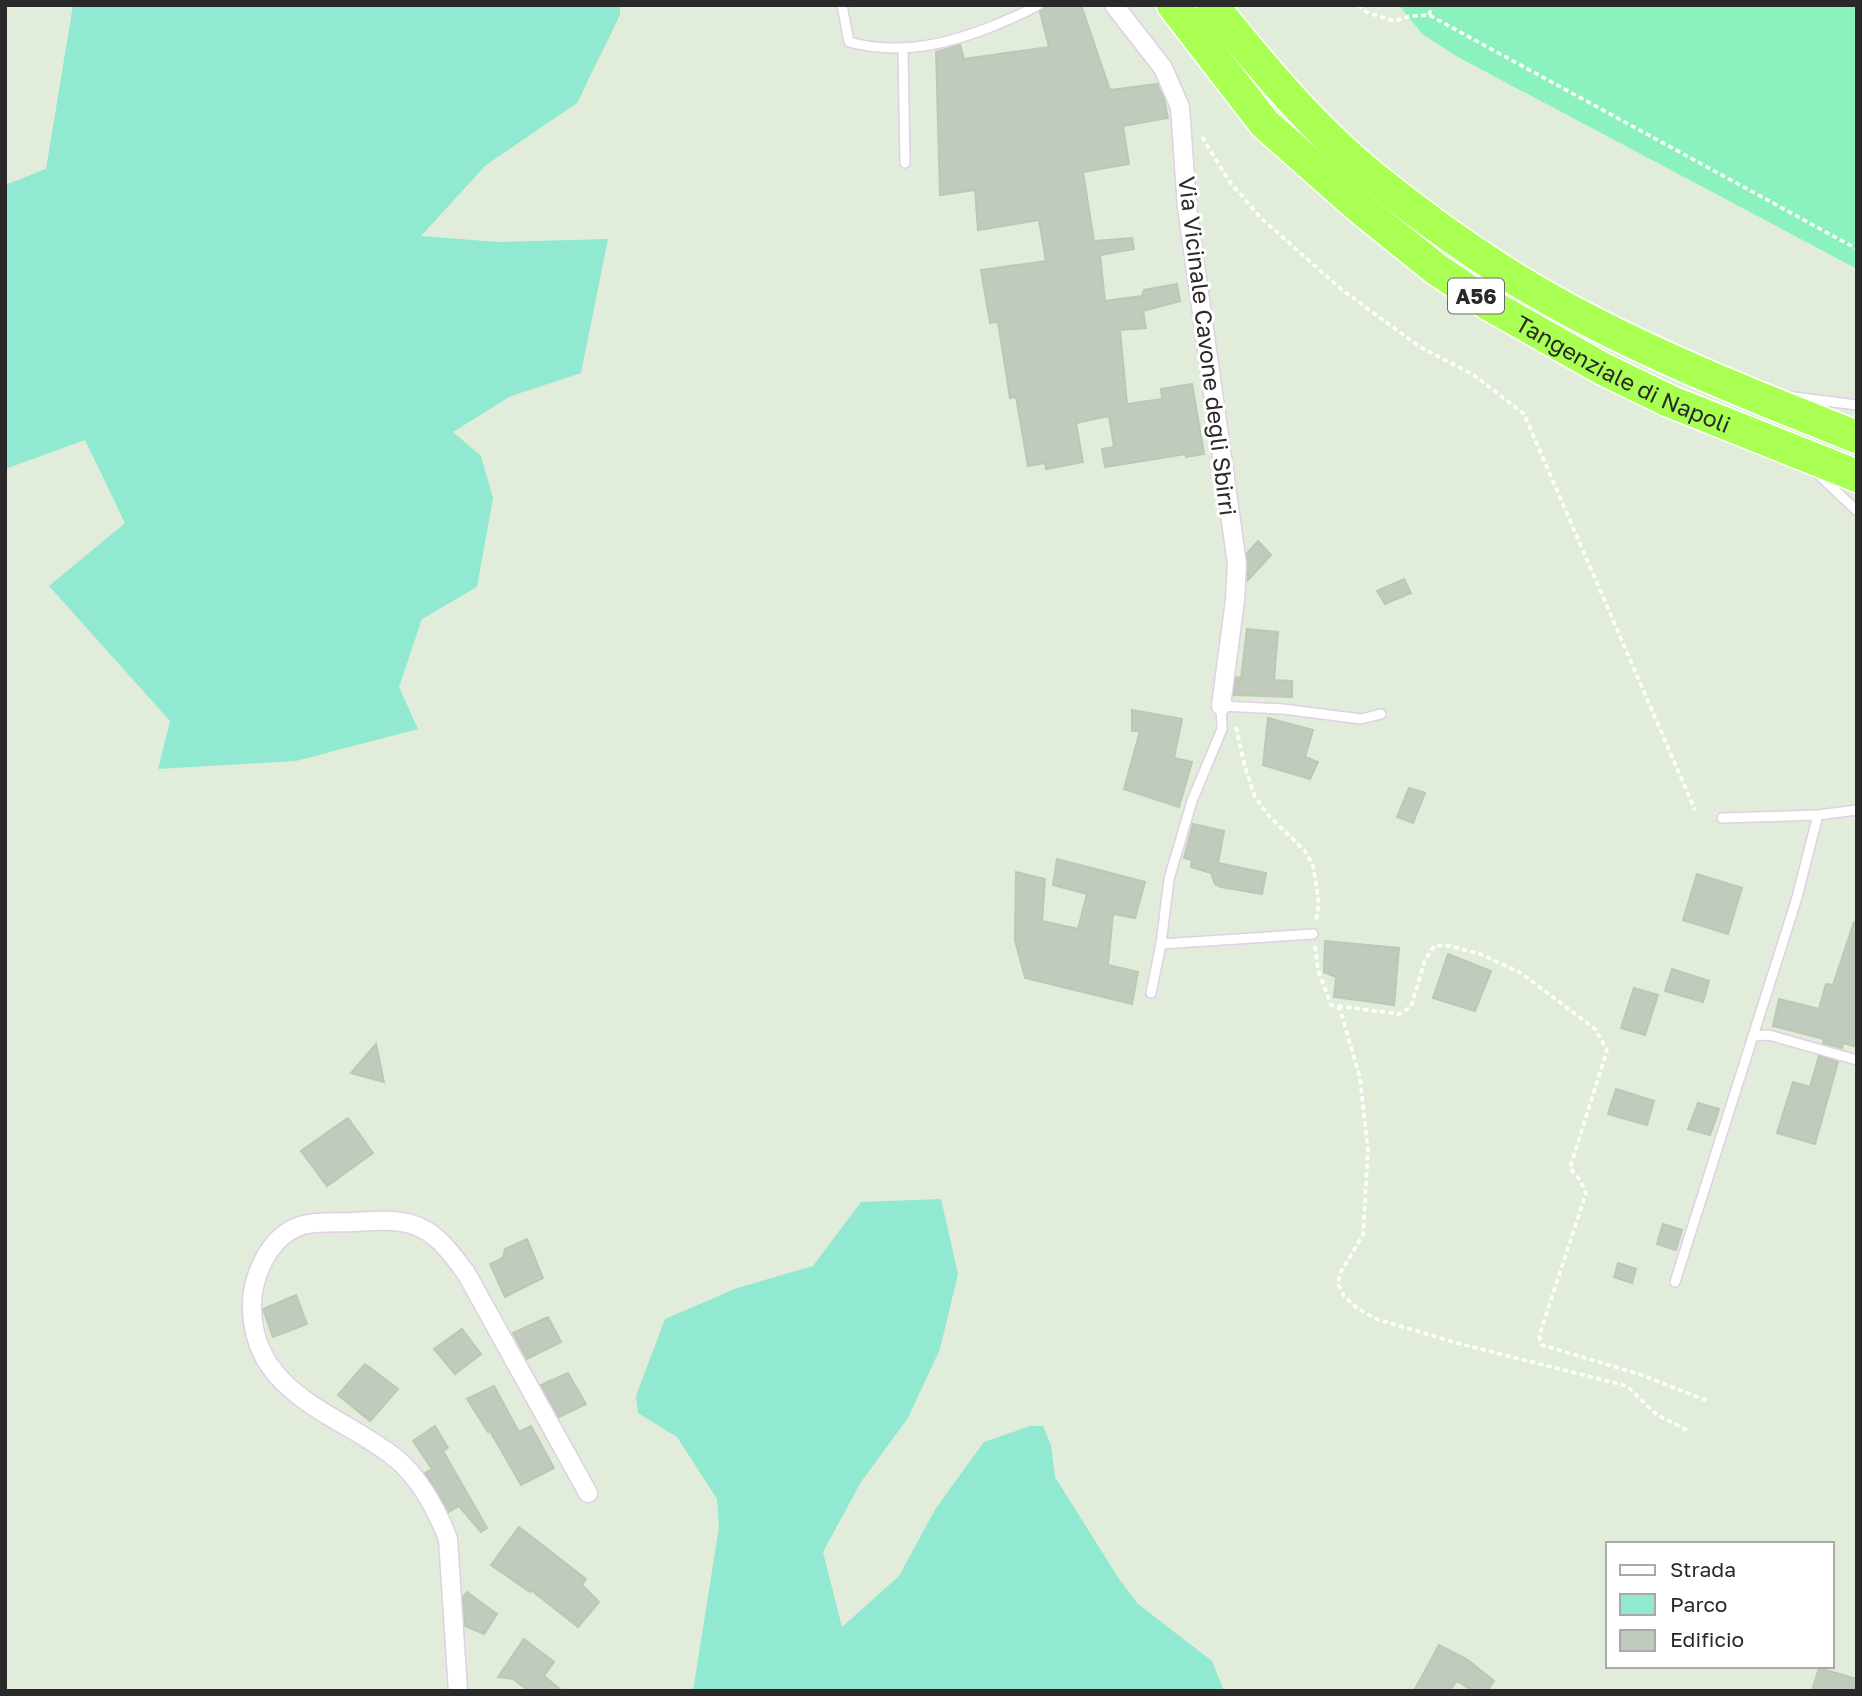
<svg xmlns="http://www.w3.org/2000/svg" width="1862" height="1696" viewBox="0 0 1862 1696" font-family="'Golos Text',sans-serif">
	<rect width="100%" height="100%" fill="#e1edda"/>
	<g fill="#90e9d0">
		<path d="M 73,5 L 620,5 L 620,15 L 577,103 L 486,165 L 421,236 L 498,242 L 608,239 L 581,373 L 511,396 L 453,432 L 481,456 L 493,498 L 477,587 L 422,619 L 399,687 L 418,729 L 296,761 L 158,769 L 170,721 L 49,586 L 125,523 L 85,440 L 5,469 L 5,185 L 46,169 Z"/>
		<path d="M 941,1199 L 958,1274 L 940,1349 L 908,1418 L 861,1482 L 823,1552 L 842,1627 L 899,1576 L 936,1508 L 984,1442 L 1030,1426 L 1043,1426 L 1051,1445 L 1055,1477 L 1119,1579 L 1138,1604 L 1212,1661 L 1224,1691 L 693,1691 L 719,1527 L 717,1499 L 677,1437 L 638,1413 L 636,1396 L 665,1319 L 737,1288 L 813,1266 L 861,1202 Z"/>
	</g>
	<path fill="#8bf2bd" d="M 1399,5 L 1857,5 L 1857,269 L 1458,57 L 1422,34 Z"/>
	<g fill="#c1cbbd" stroke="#bac9b3" stroke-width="2">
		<path d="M 1049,5 L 1081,5 L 1110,90 L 1157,84 L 1164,99 L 1168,118 L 1123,126 L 1129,164 L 1083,172 L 1094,241 L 1132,238 L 1134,249 L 1100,255 L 1105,301 L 1142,296 L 1144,290 L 1177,284 L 1180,301 L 1143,311 L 1146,328 L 1120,330 L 1127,404 L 1162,399 L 1161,389 L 1192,384 L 1204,454 L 1186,457 L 1186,454 L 1105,467 L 1102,449 L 1114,447 L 1109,416 L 1076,423 L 1083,462 L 1046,469 L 1045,463 L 1028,466 L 1016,397 L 1010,398 L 998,322 L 990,323 L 981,270 L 1046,261 L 1039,220 L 978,230 L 975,190 L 940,195 L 936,52 L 960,45 L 964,59 L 1049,47 L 1040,12 Z"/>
		<path d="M 1258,541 L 1271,555 L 1248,580 L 1247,553 Z"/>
		<path d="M 1404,579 L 1411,593 L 1385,604 L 1377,591 Z"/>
		<path d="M 1247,629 L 1278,632 L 1274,680 L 1292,681 L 1292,697 L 1234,695 L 1236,677 L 1241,678 Z"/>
		<path d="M 1132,710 L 1182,719 L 1174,758 L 1192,762 L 1179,807 L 1124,789 L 1140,731 L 1132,731 Z"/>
		<path d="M 1268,718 L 1313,730 L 1305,757 L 1318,762 L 1310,779 L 1263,765 Z"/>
		<path d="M 1409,788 L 1425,793 L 1413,823 L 1397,817 Z"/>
		<path d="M 1193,824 L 1224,831 L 1218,863 L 1266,873 L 1262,894 L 1221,887 L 1215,884 L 1211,873 L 1191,867 L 1192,860 L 1184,858 Z"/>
		<path d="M 1057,859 L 1145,882 L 1135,918 L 1113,914 L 1108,965 L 1138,972 L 1132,1004 L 1025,978 L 1015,940 L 1016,872 L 1045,879 L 1042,921 L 1078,929 L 1087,894 L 1053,885 Z"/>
		<path d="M 1697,874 L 1742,888 L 1728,934 L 1683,920 Z"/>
		<path d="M 1854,922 L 1857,922 L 1857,1047 L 1843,1043 L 1842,1048 L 1823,1043 L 1824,1039 L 1773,1026 L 1779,999 L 1819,1009 L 1826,984 L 1833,985 Z"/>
		<path d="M 1325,941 L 1399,948 L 1394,1005 L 1334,997 L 1336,977 L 1324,972 Z"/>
		<path d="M 1448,954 L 1491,971 L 1475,1011 L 1433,998 Z"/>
		<path d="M 1672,969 L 1709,981 L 1703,1002 L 1665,991 Z"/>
		<path d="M 1634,988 L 1658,995 L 1645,1035 L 1621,1028 Z"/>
		<path d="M 376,1044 L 384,1082 L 351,1073 Z"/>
		<path d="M 1819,1056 L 1838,1062 L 1815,1144 L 1777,1133 L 1793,1082 L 1810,1087 Z"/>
		<path d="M 1616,1089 L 1654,1101 L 1647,1125 L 1608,1114 Z"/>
		<path d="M 1698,1103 L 1719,1109 L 1710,1135 L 1688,1129 Z"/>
		<path d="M 348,1118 L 373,1153 L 327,1186 L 301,1151 Z"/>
		<path d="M 1663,1224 L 1682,1230 L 1676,1250 L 1657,1244 Z"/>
		<path d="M 527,1239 L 543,1278 L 505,1297 L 490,1264 L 503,1258 L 505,1249 Z"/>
		<path d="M 1618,1263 L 1636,1269 L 1632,1283 L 1614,1277 Z"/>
		<path d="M 296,1295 L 307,1324 L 273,1337 L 263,1309 Z"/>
		<path d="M 548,1317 L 561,1342 L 527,1359 L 513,1333 Z"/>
		<path d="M 462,1329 L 481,1354 L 455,1374 L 434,1349 Z"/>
		<path d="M 365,1364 L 398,1389 L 370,1421 L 338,1395 Z"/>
		<path d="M 568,1373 L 586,1404 L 559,1417 L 541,1385 Z"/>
		<path d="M 494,1386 L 519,1432 L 531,1426 L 554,1468 L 521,1485 L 490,1431 L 488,1432 L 467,1399 Z"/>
		<path d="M 435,1426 L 448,1448 L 443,1451 L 487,1528 L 481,1532 L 459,1506 L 449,1512 L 425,1473 L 432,1469 L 413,1441 Z"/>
		<path d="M 519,1527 L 586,1579 L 582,1585 L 599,1602 L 578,1627 L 531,1590 L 530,1592 L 491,1565 Z"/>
		<path d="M 467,1592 L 497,1614 L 484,1634 L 465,1626 L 463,1597 Z"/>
		<path d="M 524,1639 L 554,1662 L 544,1676 L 562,1691 L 529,1691 L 513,1679 L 498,1677 Z"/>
		<path d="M 1439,1645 L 1468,1660 L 1494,1681 L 1487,1691 L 1473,1691 L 1457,1681 L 1449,1691 L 1414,1691 Z"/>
		<path d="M 1819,1668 L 1857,1679 L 1857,1691 L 1812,1691 Z"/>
	</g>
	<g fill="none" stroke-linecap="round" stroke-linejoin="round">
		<defs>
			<g id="service">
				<path d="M 842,5 L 849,42 C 902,56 949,44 998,24 C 1011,18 1025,13 1038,5"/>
				<path d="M 903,50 L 905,163"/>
				<path d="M 1793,397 L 1857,405"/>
				<path d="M 1817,473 L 1857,511"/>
				<path d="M 1722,818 L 1818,815 L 1857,810"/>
				<path d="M 1161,944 L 1313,934"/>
				<path d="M 1151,993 L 1161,944 L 1169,879 L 1192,801 L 1222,729 L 1221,706 L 1283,709 L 1361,719 L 1381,714"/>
				<path d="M 1753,1036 L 1796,901 L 1818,815"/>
				<path d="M 1675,1282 L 1753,1036 L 1769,1035 L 1857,1060"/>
			</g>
			<g id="minor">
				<path d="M 1114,5 L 1163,68 L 1180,107 L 1187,207 L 1237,564 L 1235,600 L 1221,706"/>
				<path d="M 458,1691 L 448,1539 C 437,1510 418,1475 393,1456 C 337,1413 254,1394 252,1309 C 251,1279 268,1237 300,1226 C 315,1221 336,1223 353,1222 C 371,1221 393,1219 411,1224 C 436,1231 451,1253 466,1273 L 588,1493"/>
			</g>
			<g id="motorway">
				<path id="s1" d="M 1173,5 L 1265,124 L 1359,207 L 1436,269 L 1488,304 L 1603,369 L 1669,401 L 1857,476"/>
				<path d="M 1212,5 C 1262,67 1312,128 1374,178 C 1432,225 1502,274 1567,309 C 1660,359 1758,398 1857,437"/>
			</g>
		</defs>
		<use href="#service" stroke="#e1cfe4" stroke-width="12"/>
		<use href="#minor" stroke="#e1cfe4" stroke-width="21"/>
		<use href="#motorway" stroke="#fff" stroke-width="35"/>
		<g stroke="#fff" stroke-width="3.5" stroke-dasharray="5 3.5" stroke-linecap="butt">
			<path d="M 1358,5 L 1366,12 L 1394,21 L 1411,16 L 1429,15 L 1857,249"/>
			<path d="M 1429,15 L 1432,5"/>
			<path d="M 1202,137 L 1229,181 L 1261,218 L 1341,289 L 1420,347 L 1474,375 L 1524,414 L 1695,810"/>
			<path d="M 1236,727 L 1245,767 L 1255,797 L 1269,816 L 1305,851 L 1313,866 L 1319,903 L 1316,921"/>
			<path d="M 1315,946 L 1318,970 L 1331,1005 L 1340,1009 L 1360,1078 L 1368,1150 L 1363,1235 L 1340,1273 L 1338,1284 L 1344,1296 L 1357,1308 L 1376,1319 L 1457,1343 L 1627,1386 L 1657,1415 L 1689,1431"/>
			<path d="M 1338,1006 L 1399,1014 L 1411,1007 L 1425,960 L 1435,945 L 1450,946 L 1480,954 L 1521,973 L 1595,1029 L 1607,1050 L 1570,1168 L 1580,1180 L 1586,1193 L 1539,1336 L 1542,1345 L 1639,1374 L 1708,1401"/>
		</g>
		<use href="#service" stroke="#fff" stroke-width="9"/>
		<use href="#minor" stroke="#fff" stroke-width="18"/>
		<use href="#motorway" stroke="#aaff53" stroke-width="32"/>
	</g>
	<g text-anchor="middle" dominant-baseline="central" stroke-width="6" stroke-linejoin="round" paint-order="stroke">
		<rect fill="#fff" stroke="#696969" stroke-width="2" x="1448" y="278.5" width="56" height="35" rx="5"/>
		<g font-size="21" font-weight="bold" fill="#292929">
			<text x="1476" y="296">A56</text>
		</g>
		<g font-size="23" fill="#292929" stroke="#fff">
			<text transform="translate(1208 346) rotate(83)">Via Vicinale Cavone degli Sbirri</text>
			<text stroke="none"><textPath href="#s1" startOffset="590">Tangenziale di Napoli</textPath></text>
		</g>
	</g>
	<rect width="1862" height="1696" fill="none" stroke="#292929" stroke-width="14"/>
	<rect x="1606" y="1542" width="228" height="126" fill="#ffffff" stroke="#a9a9a9" stroke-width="2"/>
	<rect x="1620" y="1565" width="35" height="10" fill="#ffffff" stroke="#a9a9a9" stroke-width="2"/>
	<text x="1670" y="1577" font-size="21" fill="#292929">Strada</text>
	<rect x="1620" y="1594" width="35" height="21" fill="#90e9d0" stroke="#a9a9a9" stroke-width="2"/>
	<text x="1670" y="1612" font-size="21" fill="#292929">Parco</text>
	<rect x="1620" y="1630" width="35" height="21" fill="#c1cbbd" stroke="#a9a9a9" stroke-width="2"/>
	<text x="1670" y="1647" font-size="21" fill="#292929">Edificio</text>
</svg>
